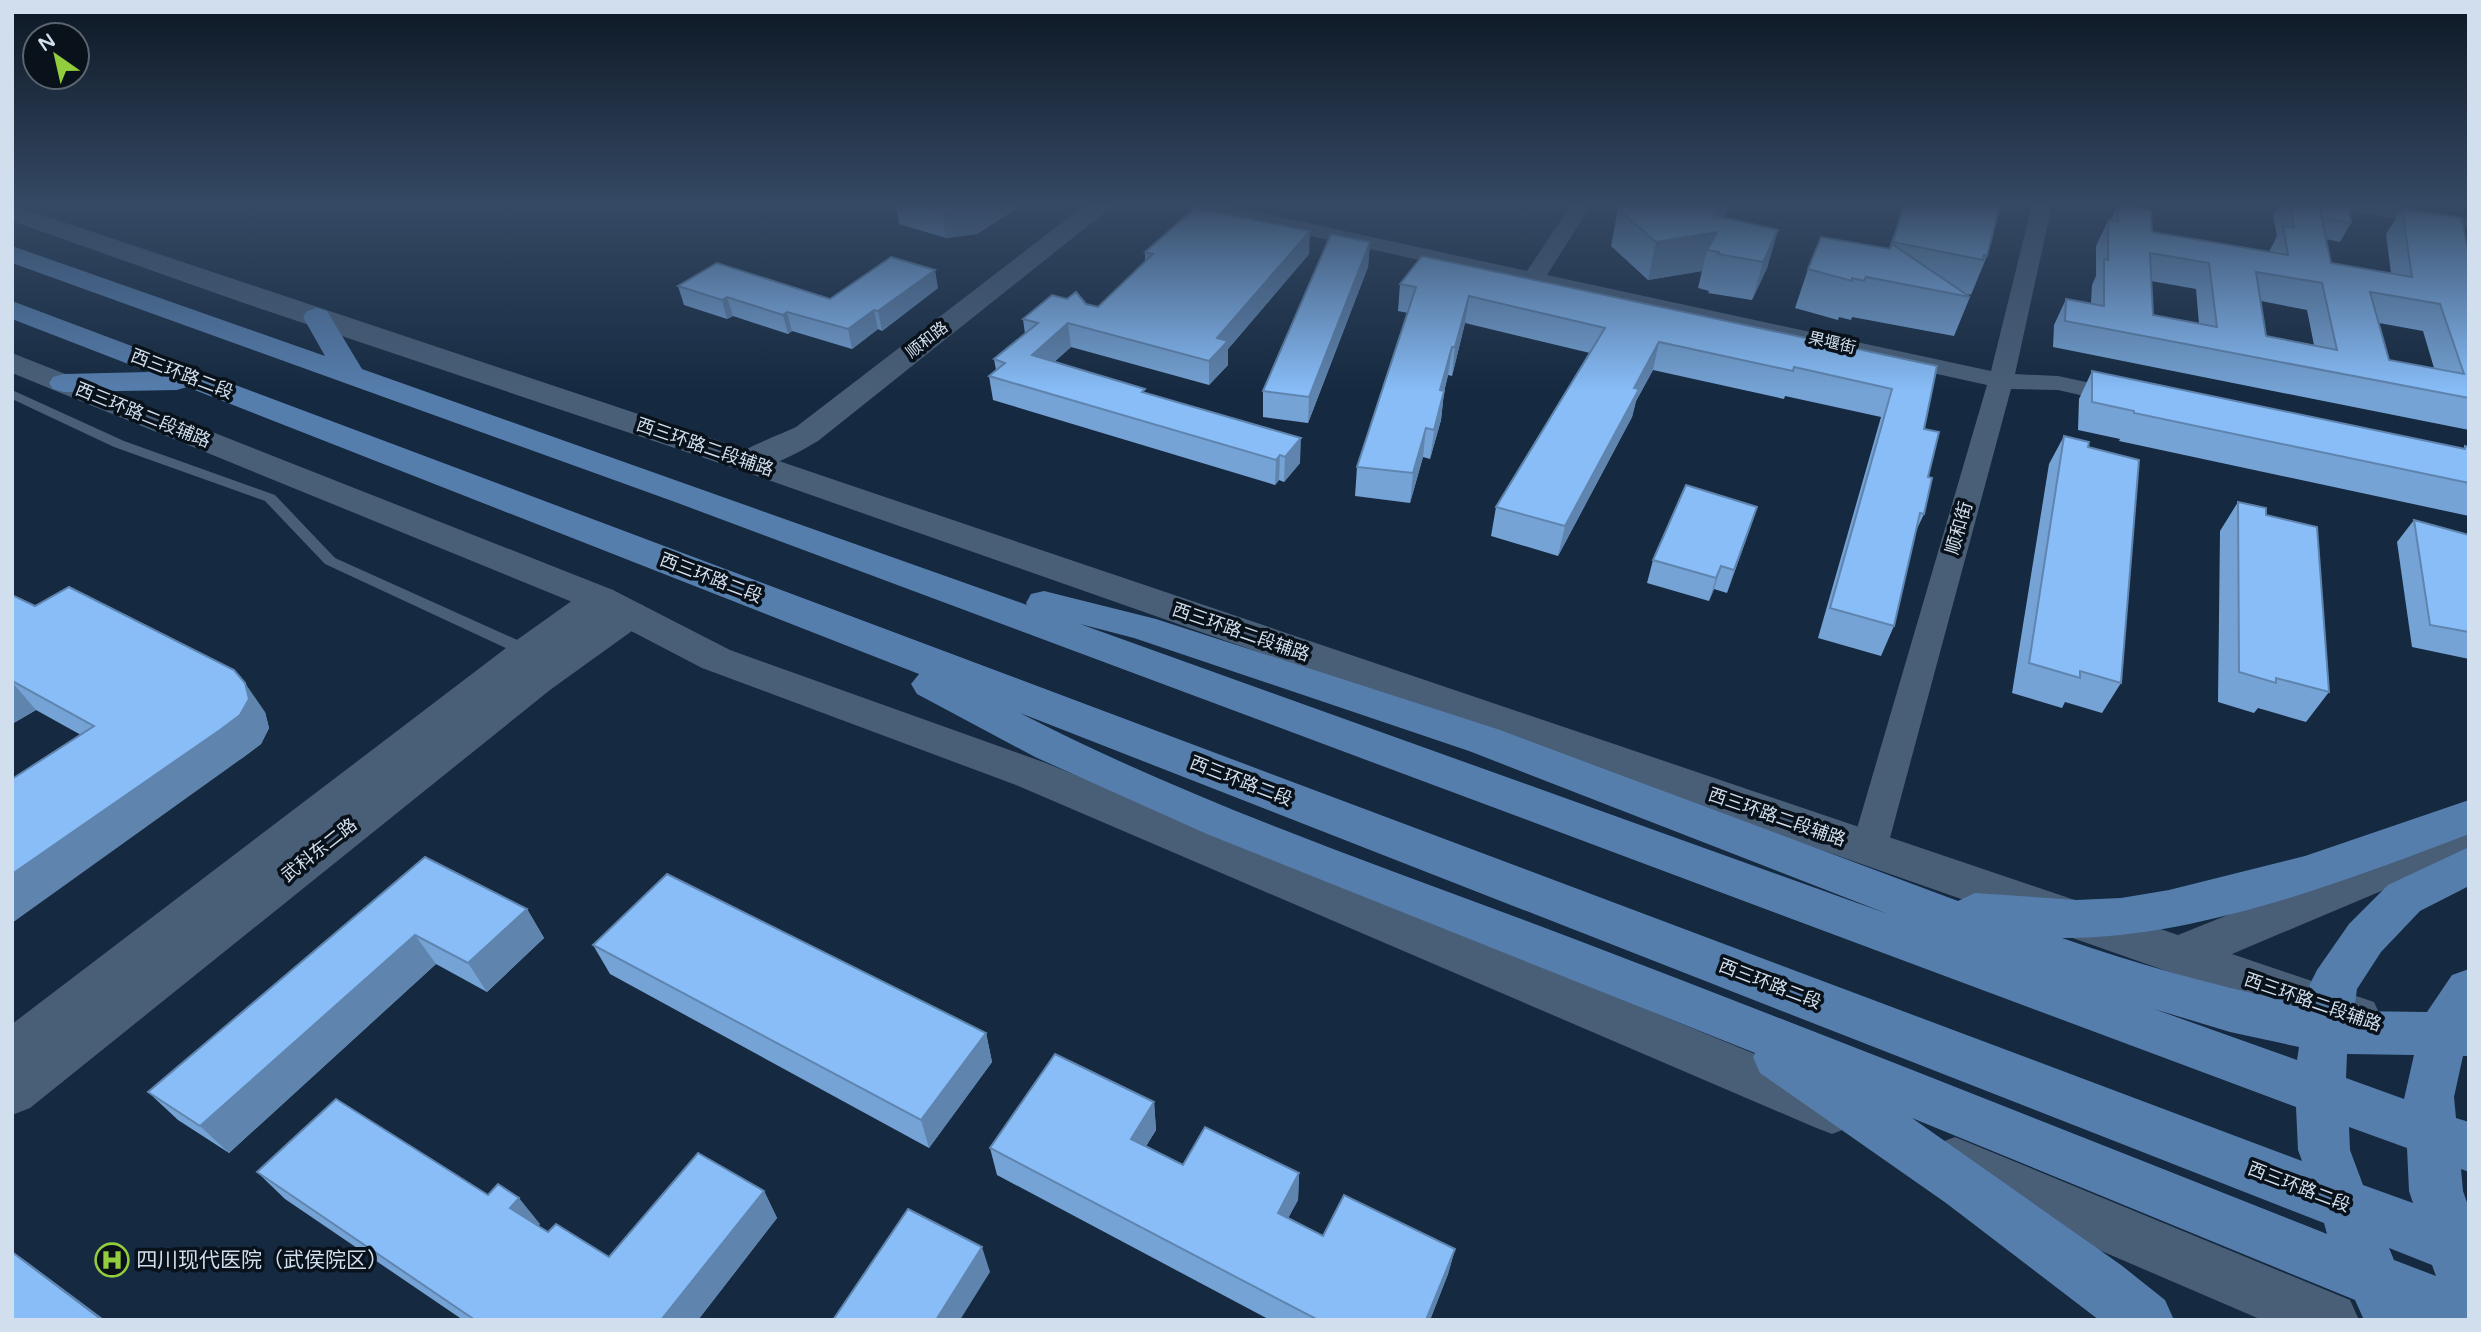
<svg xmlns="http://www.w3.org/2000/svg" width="2481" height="1332" viewBox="0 0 2481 1332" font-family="'Varela Round','Noto Sans SC',sans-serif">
	<rect width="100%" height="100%" fill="#152940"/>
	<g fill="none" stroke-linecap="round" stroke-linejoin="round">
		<path fill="#495f78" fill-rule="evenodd" d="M 12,390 L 124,441 L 275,495 L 335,558 L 533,647 L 535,651 L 533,655 L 521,655 L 325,564 L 265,501 L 114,447 L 12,399 Z"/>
		<g fill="#495f78" fill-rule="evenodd">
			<path d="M 1187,205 L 1226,205 L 1527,271 L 1571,205 L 1591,205 L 1547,275 L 1991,371 L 2032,205 L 2052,205 L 2015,374 L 2058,376 L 2133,392 L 2137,397 L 2133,402 L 2124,405 L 2058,390 L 2011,389 L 1887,849 L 1882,859 L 1869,863 L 1856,859 L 1851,849 L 1987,385 L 1197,211 L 1190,209 Z"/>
			<path d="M 2339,205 L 2389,205 L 2469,218 L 2469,230 L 2349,211 L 2342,209 Z"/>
		</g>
		<g fill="#495f78" fill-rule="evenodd">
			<path d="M 1085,205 L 1114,205 L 818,441 C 795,454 762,475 734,468 L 730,461 C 737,450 780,435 796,427 Z"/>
			<path d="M 600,587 L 613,590 L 618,599 L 613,608 L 601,616 C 616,606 625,600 643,605 L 649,614 L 643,623 L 550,690 L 30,1108 L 12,1115 L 12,1024 L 514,642 L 587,590 Z"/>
		</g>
		<g fill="#495f78" fill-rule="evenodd">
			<path d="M 12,205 L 758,454 L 2178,935 L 2469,818 L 2469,854 L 2232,954 L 2374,1002 L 2381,1017 L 2374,1032 L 2357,1038 L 734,468 L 238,301 L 12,221 Z"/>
			<path d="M 12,353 L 613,590 L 730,650 L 1046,763 L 1850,1093 L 1858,1110 L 1850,1127 L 1832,1134 L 1814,1127 L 1016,785 L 702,668 L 587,608 L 12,373 Z"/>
			<path d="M 1955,1137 L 2350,1300 L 2359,1320 L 2262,1320 L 1936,1180 L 1929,1162 L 1936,1144 Z"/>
		</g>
		<path fill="#567ead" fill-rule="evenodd" d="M 12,246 L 325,356 L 303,317 L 307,311 L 317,308 L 327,311 L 362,369 L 1027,605 L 1026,603 L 1031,594 L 1044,591 L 1156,619 L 1497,729 L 1958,901 L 1975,893 L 2076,900 L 2121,898 L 2169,890 L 2305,856 L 2469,800 L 2469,834 C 2345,881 2195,939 2062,938 C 2142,966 2223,988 2306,1005 L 2310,984 L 2317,970 L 2349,924 L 2388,885 L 2469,847 L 2469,886 L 2420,911 L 2381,952 L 2357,989 L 2354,1011 L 2427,1012 L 2452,975 L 2469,969 L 2469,1056 L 2463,1056 L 2454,1097 L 2456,1118 L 2469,1122 L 2469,1172 L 2461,1169 L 2463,1191 L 2469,1208 L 2469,1320 L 2364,1320 L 2355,1300 L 1912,1118 L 2121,1265 L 2165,1300 L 2174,1320 L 2099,1320 L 1946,1203 L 1760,1073 L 1753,1057 L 1755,1053 L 1207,834 L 1035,757 L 917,694 L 911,684 L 919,674 L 187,387 L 177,390 L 64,392 L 53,389 L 49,383 L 53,377 L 64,374 L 149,372 L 12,319 L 12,301 L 2302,1161 L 2298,1150 L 2296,1107 L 675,502 L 12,263 ZM 1080,624 L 1134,638 L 1469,751 L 1888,914 ZM 1020,713 L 2324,1223 L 2327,1234 C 2077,1135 1828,1036 1577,940 C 1390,869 1198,805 1020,713 ZM 2154,1009 L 2230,1032 L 2299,1047 L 2297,1060 ZM 2347,1054 L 2414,1055 L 2404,1099 L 2346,1078 ZM 2349,1127 L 2407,1148 L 2409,1191 L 2413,1203 L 2363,1185 L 2350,1150 ZM 2389,1248 L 2432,1265 L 2436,1276 L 2394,1260 Z"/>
	</g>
	<g fill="#75a3d5" fill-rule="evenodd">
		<path d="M 896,205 L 1022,205 L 977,234 L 946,238 L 899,224 Z"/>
		<path d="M 1904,205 L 1987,256 L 1971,295 L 1969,294 L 1968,296 L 1970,297 L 1954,336 L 1852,317 L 1851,320 L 1839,317 L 1838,320 L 1795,308 L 1808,269 L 1889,248 Z"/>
		<path d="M 2118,205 L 2152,232 L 2269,252 L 2277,236 L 2273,215 L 2279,205 L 2290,205 L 2351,223 L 2340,242 L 2326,239 L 2331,263 L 2391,273 L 2386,234 L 2402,209 L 2469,253 L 2469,430 L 2053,347 L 2054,325 L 2066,299 L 2091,303 L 2092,285 L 2096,276 L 2096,246 L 2108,221 L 2110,221 ZM 2151,281 L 2196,289 L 2199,324 L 2153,315 ZM 2261,301 L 2307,310 L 2314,345 L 2266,336 ZM 2379,323 L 2423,331 L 2434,368 L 2389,360 Z"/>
		<path d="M 1618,209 L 1724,217 L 1778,230 L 1767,268 L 1752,300 L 1708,293 L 1709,291 L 1698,288 L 1702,271 L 1648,280 L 1611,246 Z"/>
		<path d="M 1370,242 L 1368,267 L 1308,423 L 1263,417 L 1263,391 Z"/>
		<path d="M 1145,252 L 1309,254 L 1228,349 L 1228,365 L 1209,385 L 1071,347 L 1054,362 L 1146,393 L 1300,463 L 1284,482 L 1279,480 L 1275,485 L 993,400 L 989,376 L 996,370 L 994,359 L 1025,334 L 1023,319 L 1086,304 L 1098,307 L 1145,261 Z"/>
		<path d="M 1400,284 L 1937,366 L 1924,429 L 1928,477 L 1924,514 L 1916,531 L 1894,626 L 1881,656 L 1818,638 L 1881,417 L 1785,396 L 1784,399 L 1653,370 L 1636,401 L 1632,417 L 1558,556 L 1491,536 L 1496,507 L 1590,353 L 1465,323 L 1452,376 L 1448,375 L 1444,392 L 1441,420 L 1430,459 L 1423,457 L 1410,503 L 1355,496 L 1357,467 L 1408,313 L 1398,311 Z"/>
		<path d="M 678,286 L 830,299 L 938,288 L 882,331 L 878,329 L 852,349 L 792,331 L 788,334 L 733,316 L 727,319 L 684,305 Z"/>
		<path d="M 2092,371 L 2463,449 L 2465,446 L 2469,447 L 2469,516 L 2119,441 L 2120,439 L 2078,430 L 2079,399 Z"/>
		<path d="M 2064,436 L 2088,447 L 2121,683 L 2102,713 L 2065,702 L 2062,708 L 2012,693 L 2049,464 Z"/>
		<path d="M 2238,502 L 2266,515 L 2329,692 L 2306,722 L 2258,708 L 2254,713 L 2218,702 L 2220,531 Z"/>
		<path d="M 1757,507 L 1727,593 L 1714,589 L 1709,601 L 1647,583 L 1653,560 Z"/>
		<path d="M 2414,520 L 2469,535 L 2469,659 L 2412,647 L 2397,542 Z"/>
		<path d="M 12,595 L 265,712 L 269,728 L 261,744 L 241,759 L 81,735 L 36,710 L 12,724 Z"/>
		<path d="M 425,857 L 527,909 L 544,938 L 487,992 L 436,964 L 229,1153 L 178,1120 L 148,1092 Z"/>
		<path d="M 593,945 L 986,1033 L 992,1062 L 929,1148 L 610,974 Z"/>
		<path d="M 1154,1102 L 1156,1130 L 1146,1146 L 1183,1165 L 1299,1173 L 1298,1200 L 1288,1218 L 1323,1236 L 1455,1249 L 1448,1274 L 1430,1320 L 1270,1320 L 997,1175 L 990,1148 Z"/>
		<path d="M 257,1172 L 488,1195 L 540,1224 L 538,1226 L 548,1232 L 609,1257 L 764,1191 L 777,1218 L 698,1320 L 463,1320 L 285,1199 Z"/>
	</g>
	<g fill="#5f84ae">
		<path d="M 977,205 L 1022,205 L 977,234 L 946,238 L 942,212 Z"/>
		<path d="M 1719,205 L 1731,205 L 1715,232 L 1717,232 L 1707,250 L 1702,271 L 1648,280 L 1656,242 L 1713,215 Z"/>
		<path d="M 1778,230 L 1767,268 L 1752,300 L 1763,262 Z"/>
		<path d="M 1310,231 L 1309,254 L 1228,349 L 1228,365 L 1209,385 L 1209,361 L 1217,338 Z"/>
		<path d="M 1370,242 L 1368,267 L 1308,423 L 1309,397 Z"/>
		<path d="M 935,270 L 938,288 L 882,331 L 878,311 Z"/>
		<path d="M 1469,296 L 1465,323 L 1452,376 L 1455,347 Z"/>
		<path d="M 727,297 L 733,316 L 727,319 L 722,300 Z"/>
		<path d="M 874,310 L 878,329 L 852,349 L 848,329 Z"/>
		<path d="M 787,312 L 792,331 L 788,334 L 783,315 Z"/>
		<path d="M 1068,323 L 1071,347 L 1035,379 L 1032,355 Z"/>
		<path d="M 1659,342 L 1653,370 L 1636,401 L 1632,417 L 1558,556 L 1565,526 L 1634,388 Z"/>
		<path d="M 1452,347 L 1448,375 L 1444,392 L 1441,420 L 1430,459 L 1440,390 Z"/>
		<path d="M 1426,428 L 1423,457 L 1410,503 L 1413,473 Z"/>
		<path d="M 1301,438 L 1300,463 L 1284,482 L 1285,457 Z"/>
		<path d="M 1280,455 L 1279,480 L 1275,485 L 1276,460 Z"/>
		<path d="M 1757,507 L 1750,529 L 1727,593 L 1734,570 Z"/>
		<path d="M 1721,566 L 1714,589 L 1709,601 L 1716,578 Z"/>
		<path d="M 12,682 L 36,710 L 12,724 Z"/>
		<path d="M 245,683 L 265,712 L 269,728 L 261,744 L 241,759 L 12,923 L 12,874 Z"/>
		<path d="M 527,909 L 544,938 L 487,992 L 468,963 Z"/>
		<path d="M 415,935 L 436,964 L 229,1153 L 200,1126 Z"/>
		<path d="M 986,1033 L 992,1062 L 929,1148 L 921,1120 Z"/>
		<path d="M 1154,1102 L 1156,1130 L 1134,1166 L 1131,1139 Z"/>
		<path d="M 1299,1173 L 1298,1200 L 1277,1239 L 1278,1213 Z"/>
		<path d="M 764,1191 L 777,1218 L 698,1320 L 661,1320 Z"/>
		<path d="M 519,1198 L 540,1224 L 531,1234 L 510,1208 Z"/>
		<path d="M 982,1247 L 990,1272 L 960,1320 L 936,1320 Z"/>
		<path d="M 1455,1249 L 1448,1274 L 1430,1320 L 1426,1320 Z"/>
		<path d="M 12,1251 L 30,1264 L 105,1320 L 102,1320 L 12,1252 Z"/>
	</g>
	<g fill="#88bdf8" stroke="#5f84ae" stroke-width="2" fill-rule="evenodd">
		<path d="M 919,205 L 977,205 L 973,208 L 942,212 Z"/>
		<path d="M 1621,205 L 1719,205 L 1713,215 L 1778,230 L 1763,262 L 1718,254 L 1719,252 L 1707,250 L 1717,232 L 1656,242 L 1618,209 Z"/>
		<path d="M 1904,205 L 2000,205 L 1987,256 L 1984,255 L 1983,260 L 1893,242 Z"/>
		<path d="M 2118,205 L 2151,210 L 2152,232 L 2288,255 L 2283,226 L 2294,228 L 2290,205 L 2319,205 L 2331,263 L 2412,277 L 2402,209 L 2461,218 L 2469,253 L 2469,398 L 2065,321 L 2066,299 L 2104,306 L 2104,259 L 2108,260 L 2108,221 L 2118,222 ZM 2150,253 L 2209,263 L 2217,327 L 2153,315 ZM 2256,272 L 2322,283 L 2337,350 L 2266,336 ZM 2370,292 L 2440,304 L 2464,374 L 2389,360 Z"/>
		<path d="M 2319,205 L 2349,205 L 2351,223 L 2322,218 Z"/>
		<path d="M 1195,208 L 1310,231 L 1217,338 L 1228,341 L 1209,361 L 1068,323 L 1032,355 L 1145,389 L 1142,392 L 1301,438 L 1285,457 L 1280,455 L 1276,460 L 989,376 L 1005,363 L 994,359 L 1038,323 L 1023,319 L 1052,295 L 1067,299 L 1076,292 L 1086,304 L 1098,307 L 1153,254 L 1145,252 Z"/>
		<path d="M 1331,234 L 1370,242 L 1309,397 L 1263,391 Z"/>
		<path d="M 1821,237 L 1890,249 L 1892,244 L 1970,297 L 1866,277 L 1864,281 L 1852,278 L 1852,281 L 1808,269 Z"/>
		<path d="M 1422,256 L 1937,366 L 1924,429 L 1939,432 L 1928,477 L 1932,478 L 1924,514 L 1920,513 L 1894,626 L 1830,608 L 1892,389 L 1794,367 L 1793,371 L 1659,342 L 1634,388 L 1639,389 L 1565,526 L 1496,507 L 1605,328 L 1469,296 L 1455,347 L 1452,347 L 1440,390 L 1444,391 L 1434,430 L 1426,428 L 1413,473 L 1357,467 L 1416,287 L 1400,284 Z"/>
		<path d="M 891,257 L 935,270 L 878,311 L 874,310 L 848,329 L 787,312 L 783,315 L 727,297 L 722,300 L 678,286 L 717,263 L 830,299 Z"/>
		<path d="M 2092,371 L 2465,449 L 2465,446 L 2469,447 L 2469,483 L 2134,413 L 2134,411 L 2092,402 Z"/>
		<path d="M 2064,436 L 2089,442 L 2088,447 L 2139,460 L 2121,683 L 2080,671 L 2080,678 L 2029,663 Z"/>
		<path d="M 1686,485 L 1757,507 L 1734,570 L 1721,566 L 1716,578 L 1653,560 Z"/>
		<path d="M 2238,502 L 2266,508 L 2266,515 L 2317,527 L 2329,692 L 2276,678 L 2276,683 L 2239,672 Z"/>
		<path d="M 2414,520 L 2469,535 L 2469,632 L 2430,625 Z"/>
		<path d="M 69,587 L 234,670 L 245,683 L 249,699 L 240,715 L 220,730 L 12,874 L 12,779 L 94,726 L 12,681 L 12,595 L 35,606 Z"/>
		<path d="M 425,857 L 527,909 L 468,963 L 415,935 L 200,1126 L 148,1092 Z"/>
		<path d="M 667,874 L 986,1033 L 921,1120 L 593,945 Z"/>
		<path d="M 1055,1054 L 1154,1102 L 1131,1139 L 1183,1165 L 1205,1127 L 1299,1173 L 1278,1213 L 1323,1236 L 1344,1195 L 1455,1249 L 1426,1320 L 1318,1320 L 990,1148 Z"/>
		<path d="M 336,1099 L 488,1195 L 498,1184 L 519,1198 L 510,1208 L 548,1232 L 556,1224 L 609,1257 L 698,1153 L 764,1191 L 661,1320 L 475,1320 L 257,1172 Z"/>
		<path d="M 908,1209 L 982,1247 L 936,1320 L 833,1320 Z"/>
		<path d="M 12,1252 L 102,1320 L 12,1320 Z"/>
	</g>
	<linearGradient id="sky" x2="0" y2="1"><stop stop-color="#0c1723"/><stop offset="0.52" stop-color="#354964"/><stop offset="1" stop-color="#354964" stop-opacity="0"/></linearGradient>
	<rect width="2481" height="392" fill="url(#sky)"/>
	<defs>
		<symbol id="hospital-ring" viewBox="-11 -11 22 22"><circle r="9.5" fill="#09121b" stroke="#93cd3d" stroke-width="1.5"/><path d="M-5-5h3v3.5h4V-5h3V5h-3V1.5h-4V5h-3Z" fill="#93cd3d"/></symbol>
	</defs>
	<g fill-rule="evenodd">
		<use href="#hospital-ring" x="93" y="1241" width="38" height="38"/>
	</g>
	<g text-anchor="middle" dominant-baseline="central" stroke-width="7" stroke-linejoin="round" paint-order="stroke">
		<g font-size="16" fill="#d1deed" stroke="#09121b">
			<text transform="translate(927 340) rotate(-38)">顺和路</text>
			<text transform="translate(1832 343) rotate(13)">果堰街</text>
		</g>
		<g font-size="18" fill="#d1deed" stroke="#09121b">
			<text transform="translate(182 374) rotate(21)">西三环路二段</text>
			<text transform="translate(143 415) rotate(22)">西三环路二段辅路</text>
			<text transform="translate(705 447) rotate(19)">西三环路二段辅路</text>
			<text transform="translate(1959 528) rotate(-74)">顺和街</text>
			<text transform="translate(711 578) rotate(21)">西三环路二段</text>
			<text transform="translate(1241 632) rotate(19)">西三环路二段辅路</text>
			<text transform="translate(1241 781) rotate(21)">西三环路二段</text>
			<text transform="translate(1777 817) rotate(19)">西三环路二段辅路</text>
			<text transform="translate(319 850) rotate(-38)">武科东二路</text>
			<text transform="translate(1770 984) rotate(21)">西三环路二段</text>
			<text transform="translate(2313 1002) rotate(19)">西三环路二段辅路</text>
			<text transform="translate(2299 1187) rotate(21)">西三环路二段</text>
		</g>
		<g font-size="21" fill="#d1deed" stroke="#09121b" text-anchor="start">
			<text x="136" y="1260">四川现代医院（武侯院区）</text>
		</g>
	</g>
	<rect width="2481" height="1332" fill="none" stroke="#d1deed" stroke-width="28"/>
	<g transform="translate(56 56) rotate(326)"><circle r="33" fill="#09121b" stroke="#59646f" stroke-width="2"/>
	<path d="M0-5L12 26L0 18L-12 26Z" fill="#93cd3d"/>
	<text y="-10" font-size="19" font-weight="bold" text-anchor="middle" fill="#d1deed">N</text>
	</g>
</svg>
